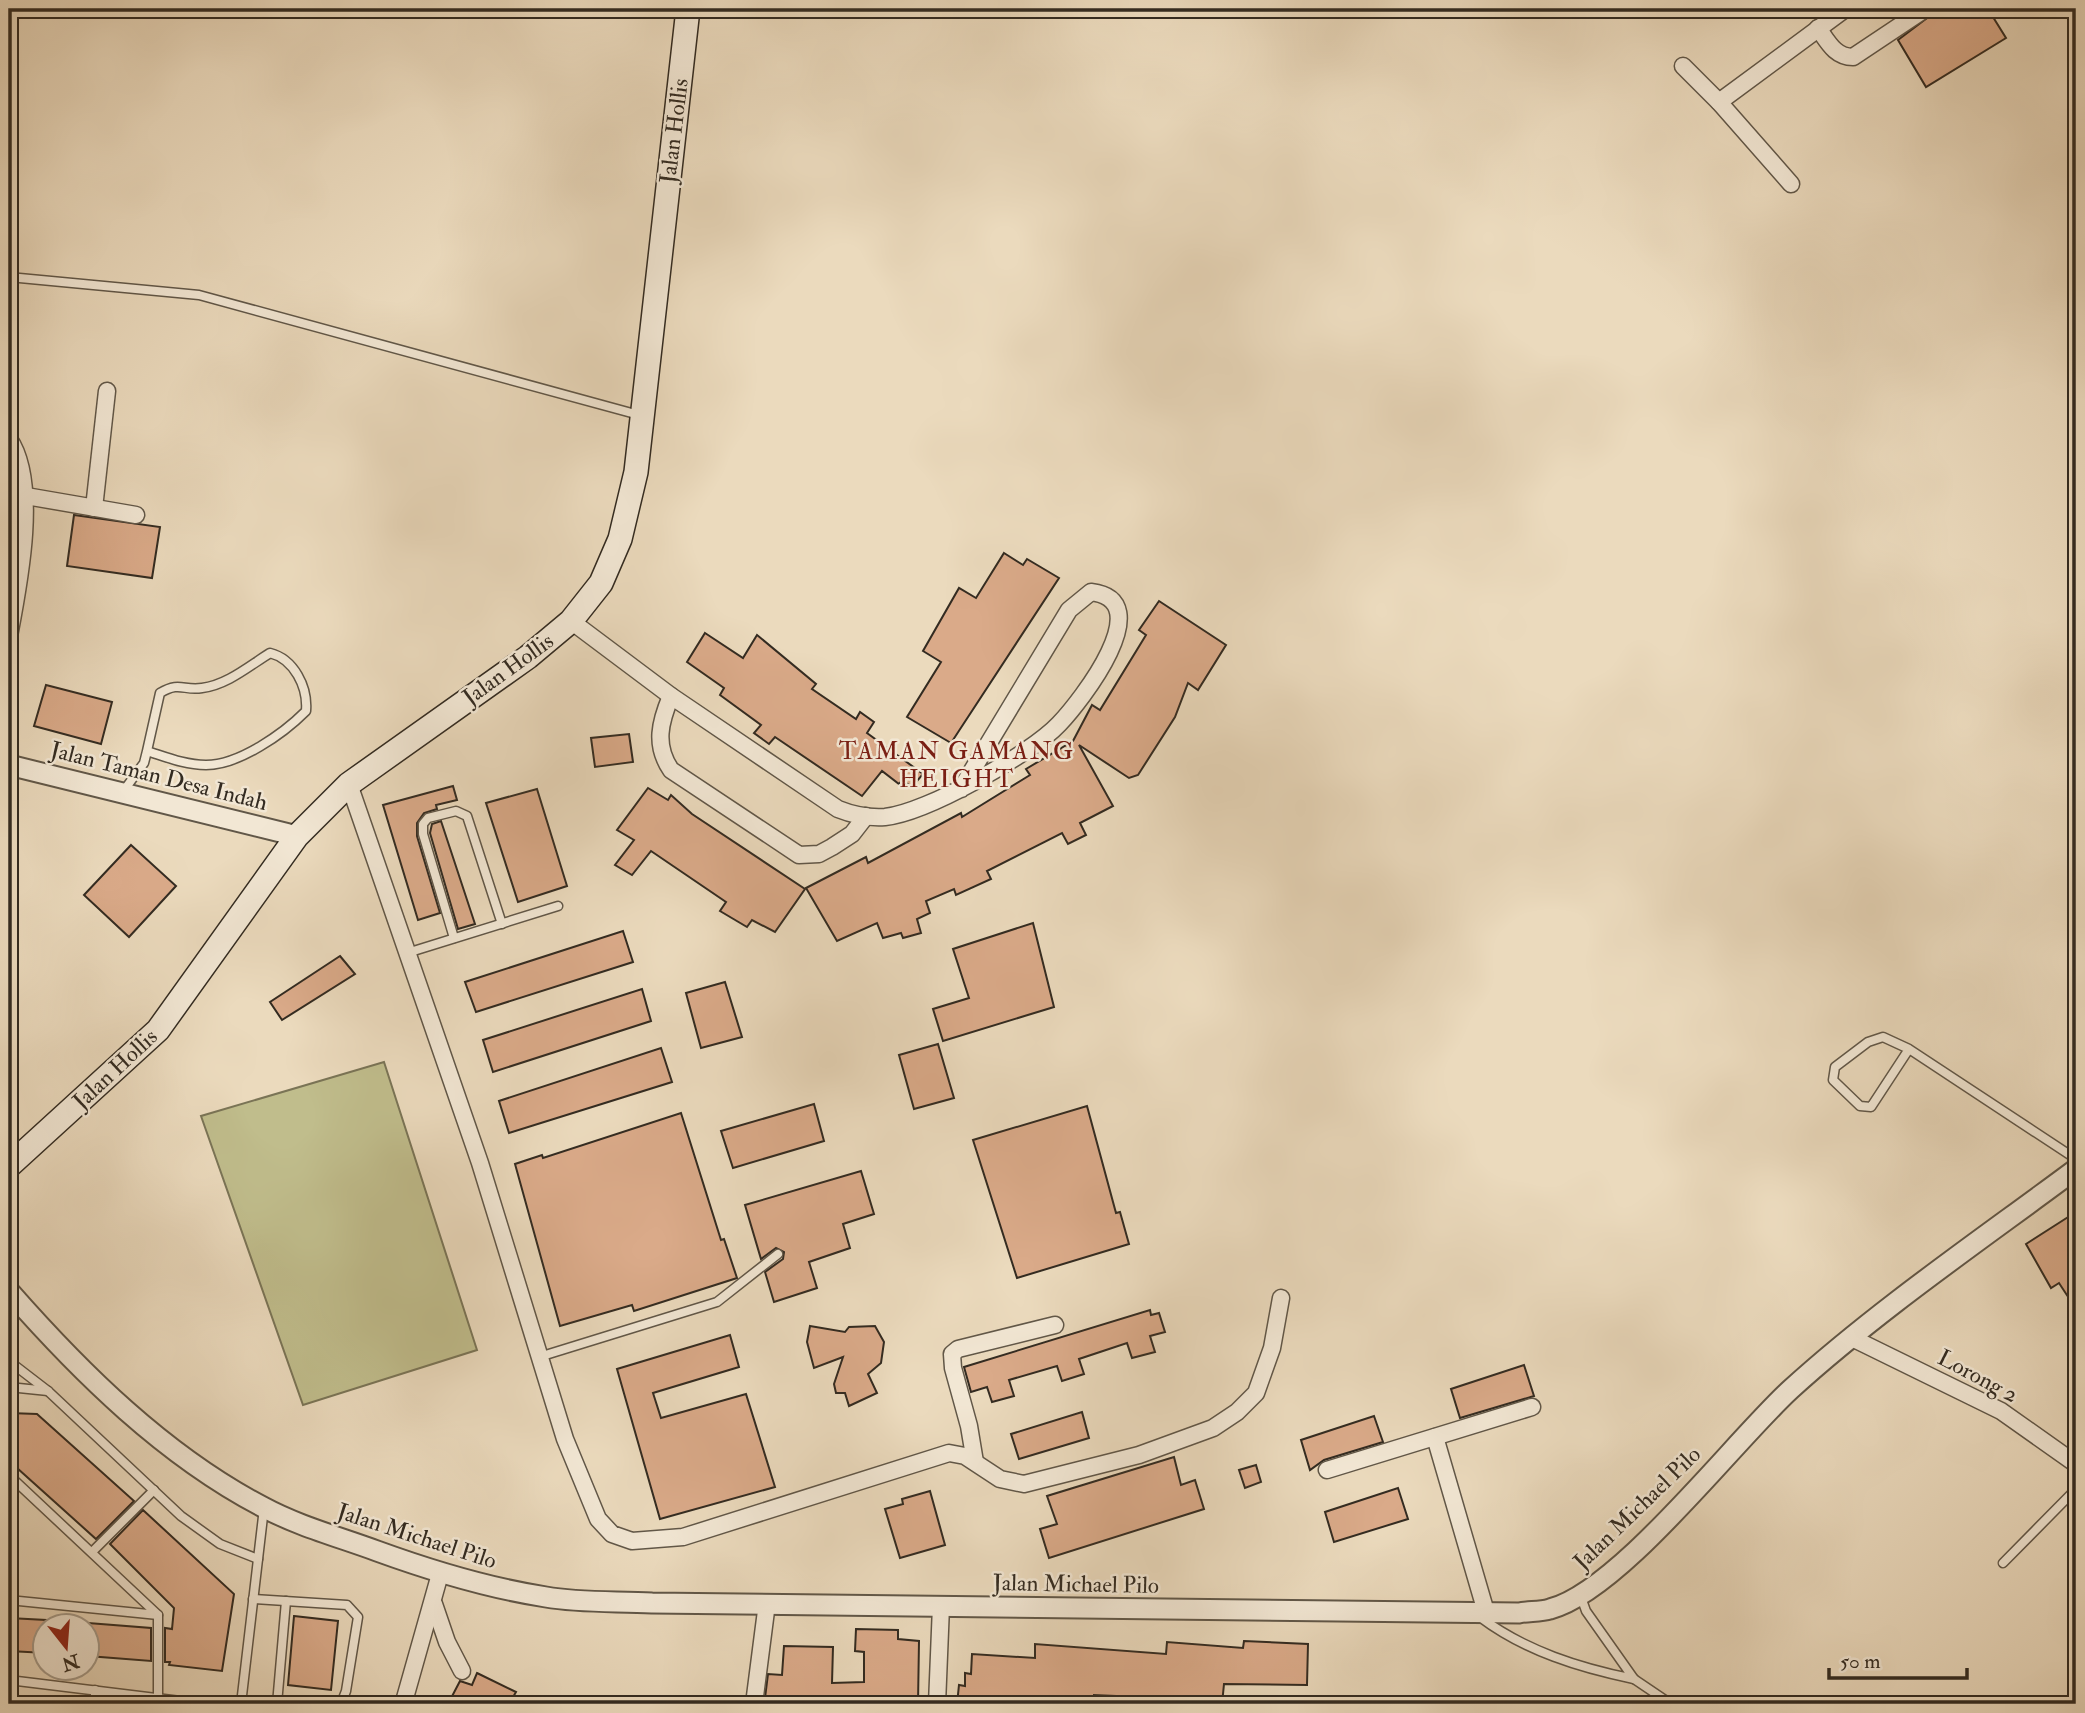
<svg xmlns="http://www.w3.org/2000/svg" width="2085" height="1713" viewBox="0 0 2085 1713" font-family="'IM FELL Double Pica',serif">
	<rect width="100%" height="100%" fill="#ebdabd"/>
	<filter id="stains"><feTurbulence type="fractalNoise" baseFrequency=".00286" numOctaves="4"/><feColorMatrix values="0 0 0 0 .2 0 0 0 0 .09 0 0 0 0 .02 0 0 0 .5 -.17"/></filter>
	<radialGradient id="worn" r=".72"><stop offset=".6" stop-color="#630" stop-opacity="0"/><stop offset="1" stop-color="#630" stop-opacity=".3"/></radialGradient>
	<path fill="#c0bd8c" stroke="#7a7456" stroke-width="2" d="M 384,1062 L 477,1350 L 303,1405 L 201,1116 Z"/>
	<g fill="#daaa89" stroke="#332b21" stroke-width="2">
		<path d="M 1939,9 L 1988,9 L 2006,38 L 1926,87 L 1898,40 Z"/>
		<path d="M 74,515 L 160,527 L 152,578 L 67,566 Z"/>
		<path d="M 1004,553 L 1023,565 L 1027,559 L 1059,578 L 951,743 L 907,717 L 941,662 L 923,651 L 959,588 L 976,598 Z"/>
		<path d="M 1159,601 L 1226,645 L 1198,690 L 1188,683 L 1175,717 L 1138,775 L 1129,778 L 1079,745 L 1113,806 L 1080,823 L 1086,835 L 1068,844 L 1062,833 L 987,871 L 991,879 L 956,895 L 954,889 L 926,901 L 930,913 L 917,919 L 921,933 L 903,938 L 901,933 L 883,938 L 877,923 L 837,941 L 806,888 L 866,857 L 868,863 L 961,813 L 962,817 L 1030,775 L 1026,769 L 1073,741 L 1092,705 L 1100,710 L 1146,635 L 1139,630 Z"/>
		<path d="M 705,633 L 743,658 L 757,635 L 816,684 L 812,689 L 856,719 L 860,712 L 874,722 L 867,733 L 923,774 L 912,787 L 902,780 L 899,784 L 882,771 L 862,796 L 775,737 L 769,744 L 754,733 L 761,725 L 720,695 L 724,688 L 687,662 Z"/>
		<path d="M 46,685 L 112,702 L 101,744 L 34,726 Z"/>
		<path d="M 629,734 L 633,762 L 595,767 L 591,738 Z"/>
		<path d="M 453,786 L 457,800 L 436,805 L 437,809 L 424,813 L 417,823 L 417,836 L 440,913 L 418,920 L 383,805 Z"/>
		<path d="M 648,788 L 668,800 L 671,795 L 692,814 L 805,889 L 775,932 L 752,920 L 747,927 L 720,911 L 726,902 L 651,851 L 632,875 L 615,865 L 634,840 L 617,830 Z"/>
		<path d="M 537,789 L 567,886 L 518,902 L 486,803 Z"/>
		<path d="M 441,821 L 475,924 L 458,929 L 430,833 L 432,824 Z"/>
		<path d="M 131,845 L 176,886 L 129,937 L 84,895 Z"/>
		<path d="M 1033,923 L 1054,1007 L 943,1041 L 933,1009 L 969,998 L 953,949 Z"/>
		<path d="M 623,931 L 633,962 L 476,1012 L 465,982 Z"/>
		<path d="M 340,956 L 355,974 L 282,1020 L 270,1002 Z"/>
		<path d="M 725,982 L 742,1037 L 701,1048 L 686,993 Z"/>
		<path d="M 642,989 L 651,1021 L 493,1072 L 483,1040 Z"/>
		<path d="M 938,1044 L 954,1098 L 914,1109 L 899,1055 Z"/>
		<path d="M 661,1048 L 672,1082 L 509,1133 L 499,1101 Z"/>
		<path d="M 814,1104 L 824,1141 L 733,1168 L 721,1131 Z"/>
		<path d="M 1087,1106 L 1116,1213 L 1120,1212 L 1129,1244 L 1017,1278 L 973,1140 Z"/>
		<path d="M 681,1113 L 721,1240 L 724,1239 L 737,1278 L 634,1311 L 632,1305 L 560,1326 L 515,1164 L 542,1155 L 543,1158 Z"/>
		<path d="M 861,1171 L 874,1214 L 843,1224 L 850,1248 L 809,1262 L 817,1288 L 774,1302 L 765,1272 L 783,1259 L 784,1252 L 776,1248 L 761,1259 L 745,1205 Z"/>
		<path d="M 2076,1212 L 2076,1309 L 2059,1283 L 2051,1288 L 2026,1244 Z"/>
		<path d="M 1150,1310 L 1151,1315 L 1159,1313 L 1165,1332 L 1150,1336 L 1155,1352 L 1132,1358 L 1127,1343 L 1079,1359 L 1084,1374 L 1062,1381 L 1057,1366 L 1009,1380 L 1014,1396 L 992,1402 L 987,1387 L 971,1392 L 964,1367 Z"/>
		<path d="M 810,1326 L 845,1332 L 849,1327 L 875,1326 L 884,1342 L 881,1363 L 868,1374 L 877,1393 L 849,1406 L 845,1393 L 836,1393 L 834,1384 L 843,1357 L 814,1368 L 807,1342 Z"/>
		<path d="M 730,1335 L 739,1367 L 653,1393 L 661,1418 L 746,1394 L 775,1487 L 660,1519 L 617,1369 Z"/>
		<path d="M 1524,1365 L 1534,1396 L 1460,1418 L 1451,1389 Z"/>
		<path d="M 1082,1412 L 1089,1438 L 1019,1459 L 1011,1434 Z"/>
		<path d="M 9,1413 L 37,1414 L 134,1501 L 96,1539 L 17,1468 L 9,1467 Z"/>
		<path d="M 1374,1416 L 1383,1442 L 1324,1460 L 1310,1470 L 1301,1440 Z"/>
		<path d="M 1174,1457 L 1181,1485 L 1195,1480 L 1204,1509 L 1049,1558 L 1040,1529 L 1057,1524 L 1047,1496 Z"/>
		<path d="M 1256,1465 L 1261,1482 L 1245,1488 L 1239,1470 Z"/>
		<path d="M 1398,1488 L 1408,1519 L 1334,1542 L 1325,1512 Z"/>
		<path d="M 930,1491 L 945,1545 L 900,1558 L 885,1509 L 903,1504 L 902,1499 Z"/>
		<path d="M 143,1510 L 234,1594 L 222,1671 L 169,1665 L 170,1662 L 165,1662 L 165,1628 L 172,1629 L 174,1608 L 110,1544 Z"/>
		<path d="M 294,1616 L 338,1621 L 331,1690 L 288,1685 Z"/>
		<path d="M 9,1618 L 46,1620 L 46,1653 L 9,1651 Z"/>
		<path d="M 88,1623 L 151,1628 L 151,1661 L 88,1656 Z"/>
		<path d="M 856,1629 L 898,1630 L 898,1639 L 919,1641 L 918,1704 L 863,1704 L 864,1699 L 830,1704 L 786,1704 L 786,1700 L 765,1698 L 768,1674 L 782,1675 L 784,1646 L 833,1647 L 832,1683 L 864,1682 L 864,1652 L 855,1651 Z"/>
		<path d="M 1244,1641 L 1308,1644 L 1307,1685 L 1224,1684 L 1222,1704 L 1162,1703 L 1162,1698 L 1094,1695 L 1094,1704 L 957,1704 L 959,1685 L 965,1686 L 965,1673 L 971,1674 L 972,1654 L 1035,1658 L 1035,1644 L 1166,1654 L 1167,1642 L 1243,1648 Z"/>
		<path d="M 477,1673 L 516,1692 L 509,1704 L 448,1704 L 460,1681 L 472,1685 Z"/>
	</g>
	<g fill="none" stroke-linecap="round" stroke-linejoin="round">
		<defs>
			<g id="service">
				<path d="M 9,277 L 199,295 L 639,415"/>
				<path d="M 122,793 L 144,763 L 147,751 C 166,757 185,765 206,765 C 239,765 283,734 306,711 C 308,687 294,659 270,653 C 249,666 227,685 202,688 C 183,691 180,681 160,693 L 147,751"/>
				<path d="M 454,938 L 423,834 L 423,824 L 428,818 L 456,811 L 467,816 L 502,924"/>
				<path d="M 407,953 L 558,906"/>
				<path d="M 1909,1049 L 1871,1107 L 1860,1106 L 1833,1080 L 1835,1067 L 1868,1042 L 1883,1037 L 1909,1049 L 2076,1159"/>
				<path d="M 539,1357 L 717,1302 L 778,1254"/>
				<path d="M 9,1361 L 48,1391 L 181,1516 L 220,1544 L 258,1559"/>
				<path d="M 9,1387 L 48,1391"/>
				<path d="M 9,1479 L 13,1479 L 158,1615 L 158,1698"/>
				<path d="M 9,1527 L 13,1479"/>
				<path d="M 92,1552 L 154,1490"/>
				<path d="M 2003,1563 L 2076,1489"/>
				<path d="M 253,1599 L 347,1605 L 358,1617 L 346,1691 L 341,1704"/>
				<path d="M 9,1600 L 158,1615"/>
				<path d="M 1480,1617 C 1525,1651 1580,1668 1634,1679 L 1586,1611 L 1581,1597"/>
				<path d="M 1634,1679 L 1671,1704"/>
				<path d="M 9,1680 L 205,1704"/>
				<path d="M 95,1690 L 95,1704"/>
				<path d="M 241,1704 L 264,1508"/>
				<path d="M 277,1704 L 286,1601"/>
			</g>
			<g id="minor">
				<path d="M 1818,28 C 1828,42 1835,57 1853,57 L 1925,9"/>
				<path d="M 1683,66 L 1719,102"/>
				<path d="M 1791,184 L 1719,102 L 1845,9"/>
				<path d="M 9,439 C 39,483 19,584 9,636"/>
				<path d="M 26,496 L 136,515"/>
				<path d="M 94,508 L 107,391"/>
				<path d="M 571,621 L 671,696 L 838,809 C 853,815 869,818 885,817 C 926,813 1031,754 1059,724 C 1081,701 1160,600 1091,592 L 1069,610 L 961,789"/>
				<path d="M 671,696 C 660,722 654,745 671,770 L 799,855 L 819,854 L 832,847 L 852,834 L 866,816"/>
				<path d="M 349,784 L 480,1163 L 565,1439 L 598,1519 L 612,1534 L 632,1541 L 683,1537 L 949,1453 L 965,1456 L 1000,1479 L 1024,1484 L 1139,1455 L 1213,1428 L 1237,1412 L 1256,1393 L 1272,1348 L 1281,1298"/>
				<path d="M 1852,1338 L 2001,1411 L 2076,1464"/>
				<path d="M 1435,1437 L 1486,1612"/>
				<path d="M 975,1462 L 969,1426 L 953,1368 L 952,1354 L 958,1349 L 1055,1325"/>
				<path d="M 1327,1470 L 1532,1407"/>
				<path d="M 434,1604 L 447,1642 L 462,1671"/>
				<path d="M 405,1698 L 440,1574"/>
				<path d="M 754,1704 L 767,1603"/>
				<path d="M 937,1704 L 941,1606"/>
			</g>
			<g id="tertiary">
				<path d="M 9,765 L 297,836"/>
				<path d="M 9,1291 C 81,1373 165,1456 263,1507 C 298,1526 339,1537 377,1551 C 432,1571 488,1588 546,1597 C 580,1603 617,1601 652,1603 L 1519,1613 C 1529,1611 1540,1612 1550,1609 C 1620,1591 1734,1441 1791,1389 C 1878,1310 1982,1239 2076,1169"/>
			</g>
			<path id="secondary" d="M 9,1166 L 158,1030 L 297,836 L 349,784 L 528,657 L 571,621 L 601,583 L 620,539 L 636,472 L 688,9"/>
		</defs>
		<use href="#service" stroke="#615748" stroke-width="11"/>
		<use href="#minor" stroke="#615748" stroke-width="19"/>
		<use href="#tertiary" stroke="#615748" stroke-width="23"/>
		<use href="#secondary" stroke="#332b21" stroke-width="26"/>
		<use href="#service" stroke="#f2e7d4" stroke-width="8"/>
		<use href="#minor" stroke="#f2e7d4" stroke-width="16"/>
		<use href="#tertiary" stroke="#f2e7d4" stroke-width="19"/>
		<use href="#secondary" stroke="#f2e7d4" stroke-width="23"/>
	</g>
	<g text-anchor="middle" dominant-baseline="central" stroke-width="5" stroke-linejoin="round" paint-order="stroke">
		<g font-size="23" fill="#332b21" stroke="#f2e7d4">
			<text transform="translate(674 131) rotate(-83)">Jalan Hollis</text>
			<text transform="translate(508 669) rotate(-36)">Jalan Hollis</text>
			<text transform="translate(159 776) rotate(14)">Jalan Taman Desa Indah</text>
			<text transform="translate(115 1069) rotate(-43)">Jalan Hollis</text>
			<text transform="translate(1978 1376) rotate(28)">Lorong 2</text>
			<text transform="translate(1637 1508) rotate(-44)">Jalan Michael Pilo</text>
			<text transform="translate(417 1536) rotate(18)">Jalan Michael Pilo</text>
			<text transform="translate(1076 1584) rotate(1)">Jalan Michael Pilo</text>
		</g>
		<g font-size="24" letter-spacing="2" fill="#7a1f14" stroke="#f2e7d4">
			<text x="957" y="751">TAMAN GAMANG<tspan x="957" dy="28">HEIGHT</tspan></text>
		</g>
	</g>
	<rect width="2085" height="1713" fill="none" stroke="#ebdabd" stroke-width="35"/>
	<rect x="10" y="10" width="2064" height="1692" fill="none" stroke="#332b21" stroke-width="3.5"/>
	<rect x="18" y="18" width="2050" height="1678" fill="none" stroke="#332b21" stroke-width="2"/>
	<g transform="translate(66 1647) rotate(163)"><circle r="33" fill="#f2e7d4" stroke="#a69c8c" stroke-width="2"/>
	<path d="M0-5L12 26L0 18L-12 26Z" fill="#8f2418"/>
	<text y="-10" font-size="19" font-weight="bold" text-anchor="middle" fill="#332b21">N</text>
	</g>
	<path d="M1829 1668v10h138v-10" fill="none" stroke="#332b21" stroke-width="3.5"/>
	<text x="1840" y="1668" font-size="21" fill="#332b21" stroke="#f2e7d4" stroke-width="5" paint-order="stroke">50 m</text>
	<rect width="100%" height="100%" filter="url(#stains)"/>
	<rect width="100%" height="100%" fill="url(#worn)"/>
</svg>
